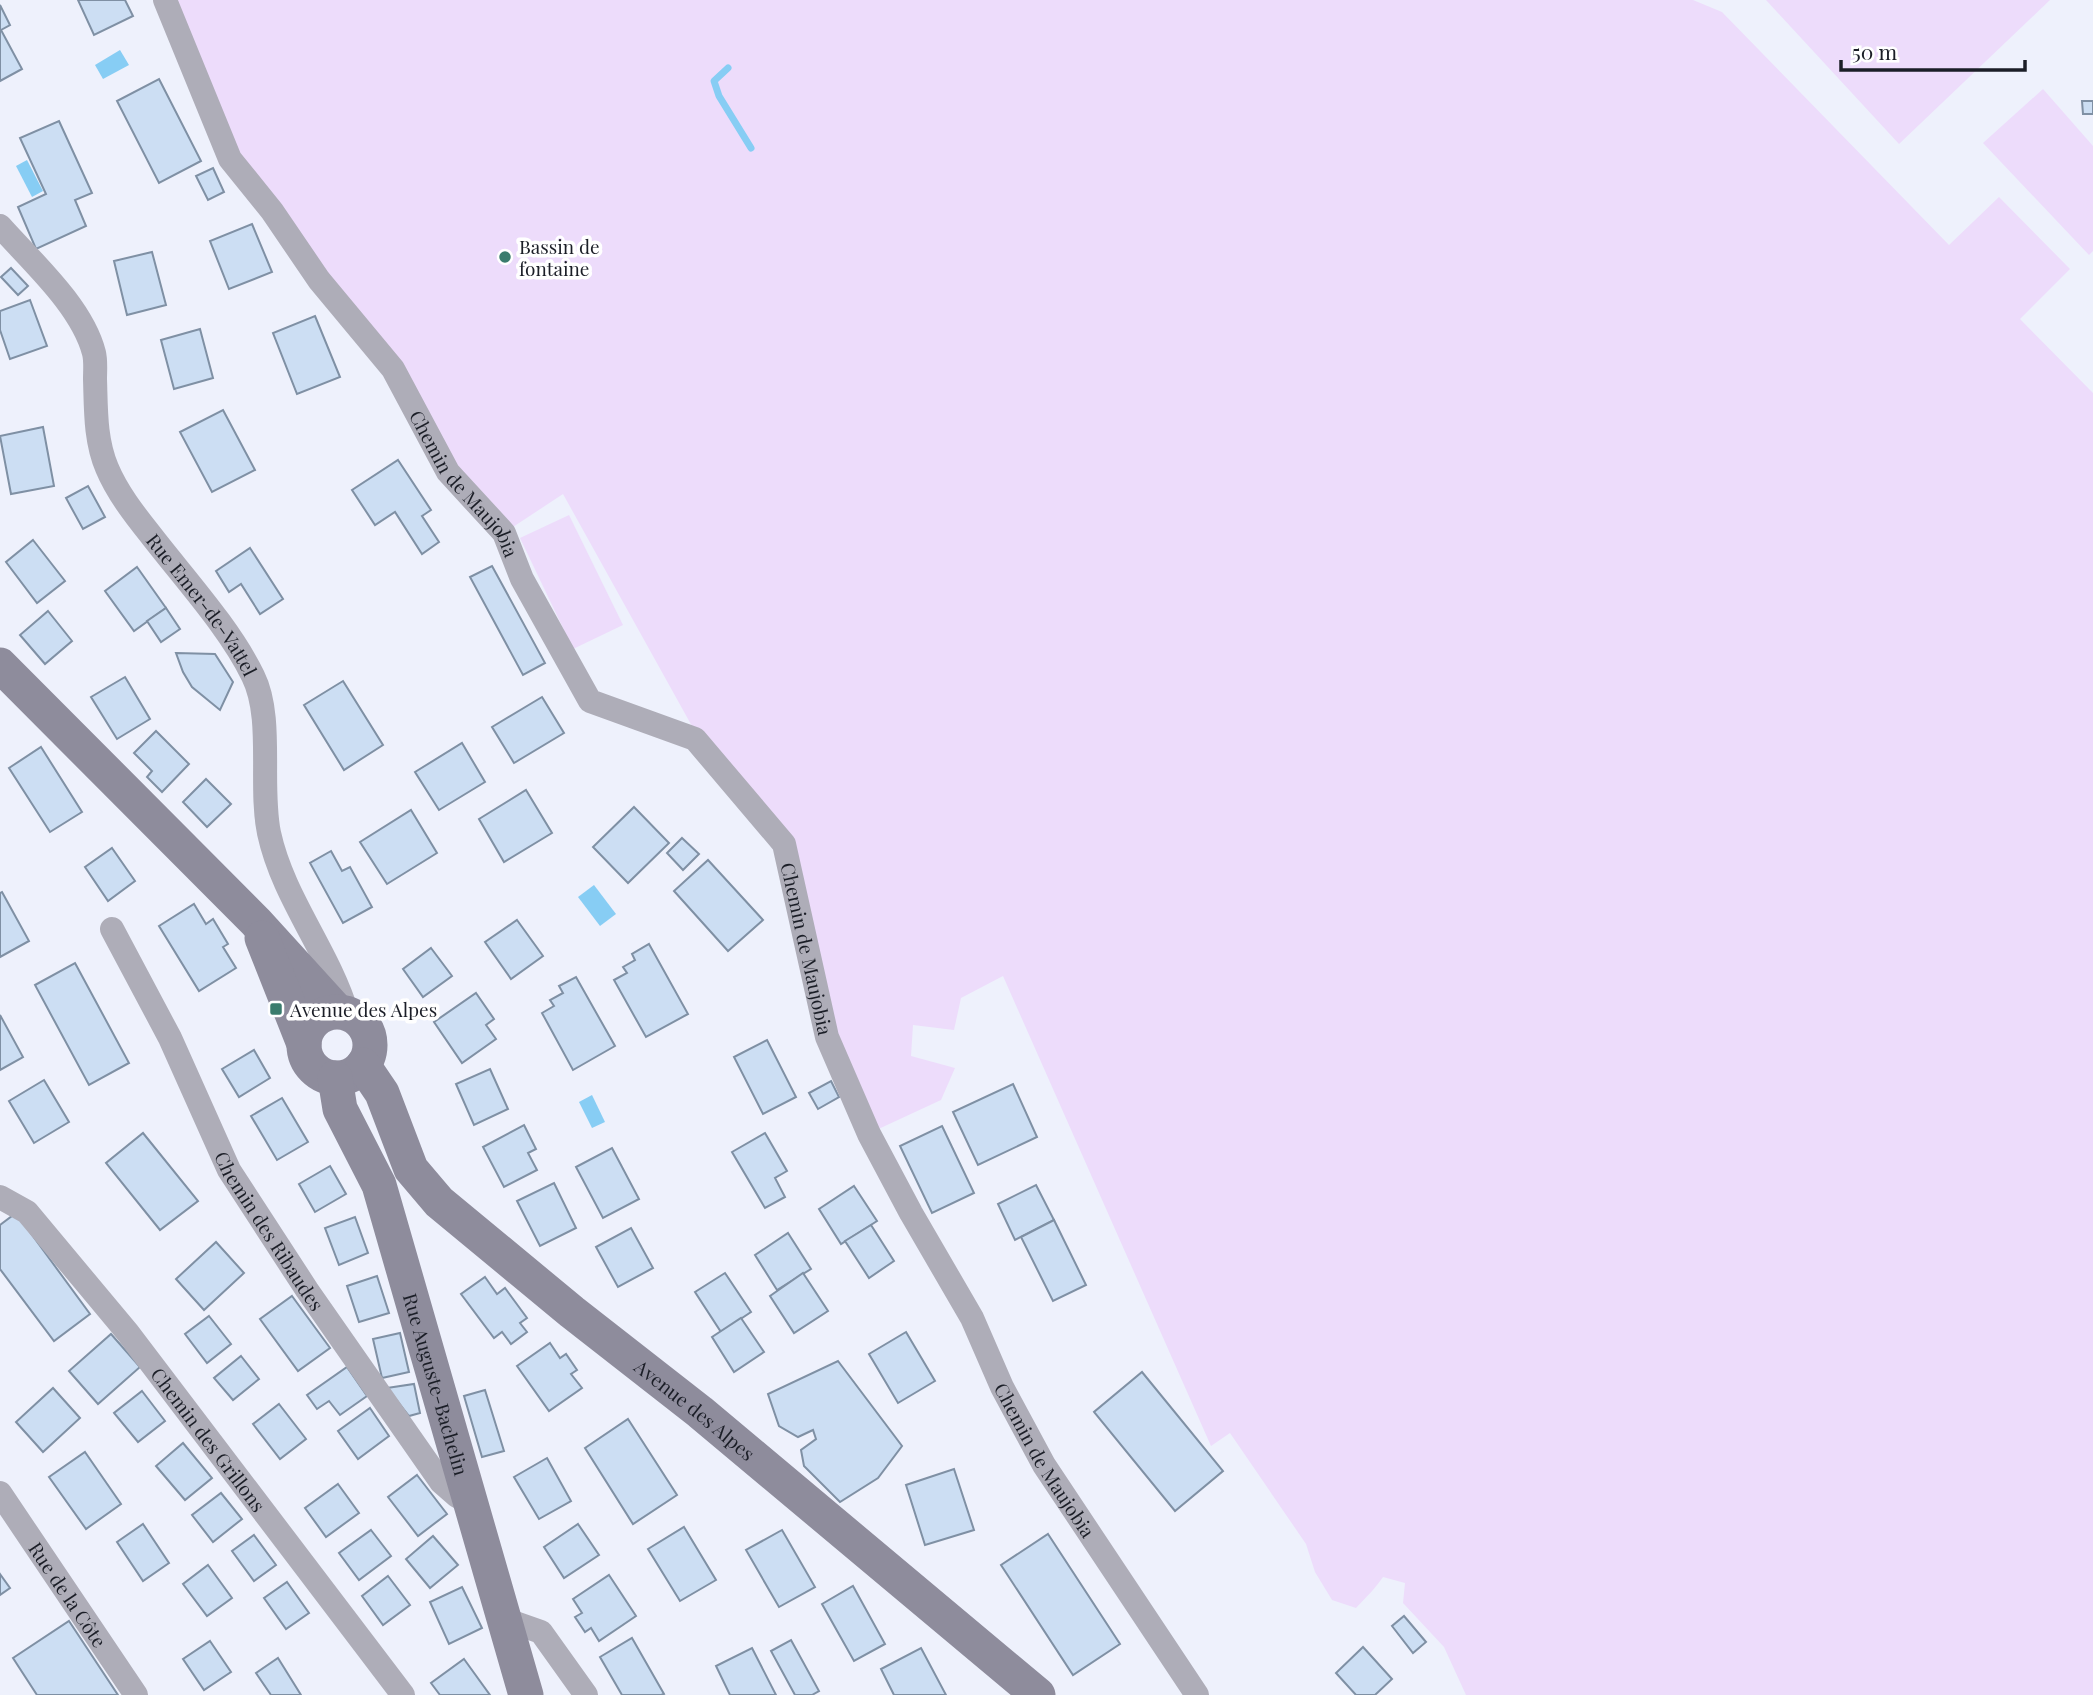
<svg xmlns="http://www.w3.org/2000/svg" width="2093" height="1695" viewBox="0 0 2093 1695" font-family="'Playfair Display',serif">
	<rect width="100%" height="100%" fill="#eef1fc"/>
	<g fill="#eddcfb">
		<path d="M 176,0 L 1693,0 L 1722,12 L 1949,245 L 1999,197 L 2070,269 L 2020,319 L 2093,393 L 2093,1695 L 1466,1695 L 1444,1647 L 1403,1603 L 1405,1583 L 1383,1577 C 1375,1589 1366,1597 1356,1608 L 1332,1600 L 1315,1572 L 1306,1544 L 1230,1433 L 1211,1446 L 1003,976 L 961,998 L 954,1030 L 913,1025 L 911,1056 L 955,1068 L 941,1100 L 872,1132 L 830,1036 L 787,843 L 698,737 L 563,494 L 507,531 L 451,471 L 242,161 Z"/>
		<path d="M 1766,0 L 2050,0 L 1899,144 Z"/>
		<path d="M 2043,89 L 2093,146 L 2093,251 L 2089,255 L 1983,143 Z"/>
		<path d="M 569,515 L 623,625 L 573,649 L 520,538 Z"/>
	</g>
	<g fill="#87cdf4">
		<path d="M 120,50 L 129,65 L 103,79 L 95,65 Z"/>
		<path d="M 27,160 L 43,191 L 32,197 L 16,166 Z"/>
		<path d="M 594,885 L 616,914 L 600,926 L 578,897 Z"/>
		<path d="M 592,1095 L 605,1122 L 592,1128 L 579,1102 Z"/>
	</g>
	<g fill="none" stroke-linecap="round" stroke-linejoin="round">
		<path stroke="#87cdf4" stroke-width="7" d="M 728,68 L 714,81 L 719,96 L 751,148"/>
	</g>
	<g fill="#ccdef3" stroke="#7f90a4" stroke-width="2">
		<path d="M 78,0 L 125,0 L 133,16 L 94,35 Z"/>
		<path d="M 0,5 L 10,25 L 1,30 L 22,69 L 0,81 Z"/>
		<path d="M 159,79 L 201,161 L 159,183 L 117,101 Z"/>
		<path d="M 2082,101 L 2093,101 L 2093,114 L 2083,114 Z"/>
		<path d="M 59,121 L 92,193 L 75,200 L 86,226 L 36,249 L 18,207 L 46,194 L 20,138 Z"/>
		<path d="M 213,168 L 224,192 L 208,200 L 196,176 Z"/>
		<path d="M 252,224 L 272,272 L 229,289 L 210,241 Z"/>
		<path d="M 152,252 L 166,305 L 127,315 L 114,261 Z"/>
		<path d="M 11,268 L 28,286 L 18,295 L 1,277 Z"/>
		<path d="M 30,300 L 47,346 L 10,359 L 0,330 L 0,311 Z"/>
		<path d="M 315,316 L 340,377 L 297,394 L 273,333 Z"/>
		<path d="M 200,329 L 213,378 L 174,389 L 161,340 Z"/>
		<path d="M 223,410 L 255,470 L 212,492 L 180,432 Z"/>
		<path d="M 43,427 L 54,486 L 11,494 L 0,436 Z"/>
		<path d="M 398,460 L 431,510 L 422,516 L 439,542 L 422,554 L 395,512 L 375,525 L 352,490 Z"/>
		<path d="M 88,486 L 105,517 L 83,529 L 66,498 Z"/>
		<path d="M 33,540 L 65,581 L 37,603 L 6,562 Z"/>
		<path d="M 250,548 L 283,599 L 260,614 L 241,584 L 229,592 L 216,571 Z"/>
		<path d="M 492,566 L 545,663 L 523,675 L 470,577 Z"/>
		<path d="M 137,567 L 166,608 L 134,631 L 105,591 Z"/>
		<path d="M 166,608 L 180,629 L 161,642 L 147,621 Z"/>
		<path d="M 48,611 L 72,641 L 45,664 L 20,635 Z"/>
		<path d="M 176,653 L 215,654 L 233,682 L 220,710 L 192,687 L 183,672 Z"/>
		<path d="M 125,677 L 150,719 L 117,739 L 91,697 Z"/>
		<path d="M 343,681 L 383,745 L 344,770 L 304,705 Z"/>
		<path d="M 542,697 L 564,733 L 514,763 L 492,727 Z"/>
		<path d="M 156,731 L 189,764 L 162,792 L 147,777 L 152,771 L 134,753 Z"/>
		<path d="M 462,743 L 485,782 L 439,810 L 415,772 Z"/>
		<path d="M 41,747 L 82,812 L 50,832 L 9,768 Z"/>
		<path d="M 206,779 L 231,804 L 207,827 L 183,802 Z"/>
		<path d="M 526,790 L 552,833 L 504,862 L 479,819 Z"/>
		<path d="M 634,807 L 669,843 L 628,883 L 593,847 Z"/>
		<path d="M 411,810 L 437,853 L 387,884 L 360,842 Z"/>
		<path d="M 682,838 L 699,854 L 683,870 L 667,853 Z"/>
		<path d="M 112,848 L 135,881 L 108,901 L 85,867 Z"/>
		<path d="M 331,851 L 342,871 L 350,867 L 372,907 L 343,923 L 310,863 Z"/>
		<path d="M 708,860 L 763,920 L 728,951 L 674,891 Z"/>
		<path d="M 2,892 L 29,941 L 0,957 L 0,893 Z"/>
		<path d="M 194,904 L 206,924 L 213,919 L 228,944 L 223,947 L 236,968 L 199,991 L 159,926 Z"/>
		<path d="M 517,920 L 543,956 L 511,979 L 485,942 Z"/>
		<path d="M 649,944 L 688,1014 L 646,1037 L 614,980 L 627,973 L 623,967 L 635,960 L 632,954 Z"/>
		<path d="M 431,948 L 452,976 L 423,997 L 403,969 Z"/>
		<path d="M 75,963 L 129,1063 L 89,1085 L 35,985 Z"/>
		<path d="M 576,977 L 615,1046 L 573,1070 L 542,1013 L 554,1006 L 550,1000 L 563,993 L 559,986 Z"/>
		<path d="M 476,993 L 494,1019 L 486,1025 L 496,1039 L 462,1063 L 434,1022 Z"/>
		<path d="M 0,1015 L 23,1057 L 0,1070 Z"/>
		<path d="M 767,1040 L 796,1097 L 763,1114 L 734,1057 Z"/>
		<path d="M 254,1050 L 270,1078 L 239,1097 L 222,1069 Z"/>
		<path d="M 490,1069 L 508,1109 L 474,1125 L 456,1084 Z"/>
		<path d="M 44,1080 L 69,1122 L 34,1143 L 9,1101 Z"/>
		<path d="M 831,1081 L 839,1097 L 818,1109 L 809,1093 Z"/>
		<path d="M 1013,1084 L 1037,1137 L 978,1165 L 953,1112 Z"/>
		<path d="M 282,1098 L 308,1142 L 277,1160 L 251,1116 Z"/>
		<path d="M 524,1125 L 536,1149 L 528,1153 L 537,1170 L 504,1187 L 483,1147 Z"/>
		<path d="M 942,1126 L 974,1193 L 932,1213 L 900,1146 Z"/>
		<path d="M 143,1133 L 198,1201 L 160,1230 L 106,1163 Z"/>
		<path d="M 765,1133 L 787,1171 L 775,1178 L 785,1197 L 765,1208 L 732,1152 Z"/>
		<path d="M 612,1148 L 639,1199 L 603,1218 L 576,1167 Z"/>
		<path d="M 330,1166 L 346,1194 L 315,1212 L 299,1184 Z"/>
		<path d="M 554,1183 L 576,1228 L 540,1246 L 517,1201 Z"/>
		<path d="M 1036,1185 L 1054,1220 L 1015,1240 L 998,1204 Z"/>
		<path d="M 854,1186 L 877,1221 L 841,1244 L 819,1209 Z"/>
		<path d="M 16,1213 L 90,1314 L 54,1341 L 0,1269 L 0,1225 Z"/>
		<path d="M 355,1217 L 368,1253 L 339,1265 L 325,1228 Z"/>
		<path d="M 1054,1220 L 1086,1285 L 1053,1301 L 1021,1237 Z"/>
		<path d="M 871,1225 L 894,1261 L 869,1278 L 845,1241 Z"/>
		<path d="M 631,1228 L 653,1268 L 618,1287 L 596,1247 Z"/>
		<path d="M 788,1233 L 811,1269 L 777,1290 L 755,1255 Z"/>
		<path d="M 216,1242 L 244,1273 L 204,1310 L 176,1279 Z"/>
		<path d="M 725,1273 L 751,1312 L 721,1332 L 695,1292 Z"/>
		<path d="M 803,1273 L 828,1311 L 794,1333 L 770,1296 Z"/>
		<path d="M 377,1276 L 389,1313 L 359,1322 L 347,1286 Z"/>
		<path d="M 485,1277 L 497,1294 L 505,1288 L 527,1318 L 520,1323 L 527,1332 L 511,1344 L 502,1332 L 494,1338 L 461,1294 Z"/>
		<path d="M 292,1296 L 330,1348 L 298,1371 L 260,1319 Z"/>
		<path d="M 209,1316 L 231,1344 L 207,1363 L 185,1334 Z"/>
		<path d="M 741,1318 L 764,1352 L 734,1372 L 712,1337 Z"/>
		<path d="M 906,1332 L 935,1381 L 898,1403 L 869,1354 Z"/>
		<path d="M 400,1333 L 409,1372 L 382,1378 L 373,1339 Z"/>
		<path d="M 111,1334 L 140,1367 L 98,1404 L 69,1371 Z"/>
		<path d="M 550,1343 L 560,1358 L 566,1354 L 577,1370 L 571,1374 L 582,1388 L 549,1411 L 517,1366 Z"/>
		<path d="M 241,1356 L 259,1379 L 233,1400 L 214,1378 Z"/>
		<path d="M 838,1361 L 902,1446 L 878,1478 L 840,1502 L 804,1466 L 801,1450 L 816,1439 L 813,1430 L 798,1437 L 779,1426 L 768,1394 Z"/>
		<path d="M 347,1367 L 367,1396 L 340,1415 L 329,1401 L 317,1409 L 307,1395 Z"/>
		<path d="M 1142,1372 L 1223,1471 L 1175,1511 L 1094,1412 Z"/>
		<path d="M 414,1384 L 420,1413 L 409,1416 L 387,1388 Z"/>
		<path d="M 53,1388 L 80,1418 L 43,1452 L 16,1422 Z"/>
		<path d="M 485,1390 L 504,1451 L 482,1457 L 464,1396 Z"/>
		<path d="M 142,1391 L 165,1421 L 138,1442 L 114,1413 Z"/>
		<path d="M 279,1404 L 306,1439 L 280,1459 L 253,1424 Z"/>
		<path d="M 370,1408 L 389,1436 L 358,1459 L 338,1431 Z"/>
		<path d="M 628,1419 L 677,1495 L 633,1524 L 585,1448 Z"/>
		<path d="M 183,1443 L 212,1478 L 185,1500 L 156,1466 Z"/>
		<path d="M 85,1452 L 121,1504 L 86,1529 L 49,1477 Z"/>
		<path d="M 547,1458 L 571,1501 L 539,1519 L 514,1477 Z"/>
		<path d="M 954,1469 L 974,1530 L 925,1545 L 906,1485 Z"/>
		<path d="M 417,1475 L 447,1514 L 418,1536 L 388,1497 Z"/>
		<path d="M 338,1484 L 359,1513 L 326,1537 L 305,1508 Z"/>
		<path d="M 221,1493 L 242,1519 L 213,1542 L 192,1515 Z"/>
		<path d="M 143,1524 L 169,1563 L 143,1581 L 117,1542 Z"/>
		<path d="M 578,1524 L 599,1555 L 564,1578 L 544,1547 Z"/>
		<path d="M 684,1527 L 716,1580 L 680,1601 L 648,1549 Z"/>
		<path d="M 371,1530 L 391,1556 L 359,1580 L 339,1553 Z"/>
		<path d="M 782,1530 L 815,1587 L 779,1607 L 746,1550 Z"/>
		<path d="M 1048,1534 L 1120,1644 L 1073,1675 L 1001,1565 Z"/>
		<path d="M 254,1535 L 276,1565 L 254,1581 L 232,1551 Z"/>
		<path d="M 433,1536 L 458,1565 L 430,1588 L 406,1559 Z"/>
		<path d="M 208,1565 L 232,1598 L 207,1616 L 183,1584 Z"/>
		<path d="M 0,1574 L 10,1588 L 0,1595 Z"/>
		<path d="M 609,1575 L 636,1616 L 599,1641 L 591,1628 L 585,1632 L 575,1617 L 582,1613 L 573,1599 Z"/>
		<path d="M 388,1576 L 410,1605 L 383,1625 L 362,1596 Z"/>
		<path d="M 287,1582 L 309,1613 L 286,1629 L 264,1598 Z"/>
		<path d="M 853,1586 L 885,1644 L 854,1661 L 822,1604 Z"/>
		<path d="M 462,1587 L 482,1628 L 449,1644 L 430,1602 Z"/>
		<path d="M 1404,1616 L 1426,1642 L 1413,1653 L 1392,1626 Z"/>
		<path d="M 69,1621 L 118,1695 L 37,1695 L 13,1658 Z"/>
		<path d="M 632,1638 L 664,1694 L 661,1695 L 622,1695 L 600,1657 Z"/>
		<path d="M 791,1640 L 819,1691 L 812,1695 L 795,1695 L 771,1651 Z"/>
		<path d="M 210,1641 L 231,1672 L 204,1690 L 183,1659 Z"/>
		<path d="M 1363,1647 L 1392,1679 L 1375,1695 L 1356,1695 L 1336,1673 Z"/>
		<path d="M 752,1648 L 776,1695 L 730,1695 L 716,1666 Z"/>
		<path d="M 921,1648 L 946,1695 L 894,1695 L 881,1669 Z"/>
		<path d="M 278,1658 L 301,1695 L 271,1695 L 256,1673 Z"/>
		<path d="M 464,1659 L 490,1695 L 440,1695 L 431,1683 Z"/>
	</g>
	<g fill="none" stroke-linecap="round" stroke-linejoin="round">
		<g stroke="#aeadb8" stroke-width="24">
			<path id="s1" d="M 165,0 L 230,159 L 272,211 L 319,280 L 393,369 L 448,472 L 504,533 L 522,579 L 590,701 L 695,739 L 784,844 L 827,1037 L 869,1134 L 911,1213 L 972,1318 L 1002,1387 L 1044,1465 L 1197,1695"/>
			<path id="s2" d="M 0,226 C 31,261 82,306 94,353 C 96,361 95,371 95,379 C 96,409 95,440 107,468 C 117,492 134,514 150,534 C 183,577 230,628 253,676 C 274,718 259,785 269,833 C 283,898 328,950 347,1013"/>
			<path id="s3" d="M 112,929 L 170,1038 L 229,1170 L 307,1290 L 441,1482 L 457,1496 L 472,1504"/>
			<path id="s4" d="M 0,1197 L 27,1212 L 128,1333 L 403,1695"/>
			<path id="s5" d="M 0,1493 L 136,1695"/>
			<path d="M 504,1619 L 541,1632 L 586,1695"/>
		</g>
		<g stroke="#8e8c9c" stroke-width="35">
			<path d="M 0,665 L 256,922 L 337,1011"/>
			<path d="M 262,938 L 304,1044"/>
			<circle cx="337" cy="1045" r="33"/>
			<path id="s6" d="M 363,1065 L 382,1093 L 411,1169 L 439,1202 L 572,1312 L 700,1412 L 1038,1695"/>
			<path id="s7" d="M 335,1078 L 340,1109 L 379,1185 L 526,1695"/>
		</g>
	</g>
	<g fill="#3a7c6d" stroke="#fff" stroke-width="2.5">
		<circle cx="505" cy="257" r="7"/>
		<rect x="269" y="1002" width="14" height="14" rx="3.5"/>
	</g>
	<g text-anchor="middle" dominant-baseline="central" stroke-width="7" stroke-linejoin="round" paint-order="stroke">
		<g font-size="19" fill="#1b1e27" stroke="#fff" text-anchor="start">
			<text x="519" y="246">Bassin de<tspan x="519" dy="22">fontaine</tspan></text>
			<text x="290" y="1009">Avenue des Alpes</text>
		</g>
		<g font-size="19" fill="#1b1e27" stroke="#fff">
			<text stroke="none"><textPath href="#s1" startOffset="574">Chemin de Maujobia</textPath></text>
			<text stroke="none"><textPath href="#s2" startOffset="443">Rue Emer-de-Vattel</textPath></text>
			<text stroke="none"><textPath href="#s1" startOffset="1183">Chemin de Maujobia</textPath></text>
			<text stroke="none"><textPath href="#s3" startOffset="341">Chemin des Ribaudes</textPath></text>
			<text stroke="none"><textPath href="#s7" startOffset="324">Rue Auguste-Bachelin</textPath></text>
			<text stroke="none"><textPath href="#s6" startOffset="488">Avenue des Alpes</textPath></text>
			<text stroke="none"><textPath href="#s4" startOffset="322">Chemin des Grillons</textPath></text>
			<text stroke="none"><textPath href="#s1" startOffset="1750">Chemin de Maujobia</textPath></text>
			<text stroke="none"><textPath href="#s5" startOffset="122">Rue de la Côte</textPath></text>
		</g>
	</g>
	<path d="M1841 60v10h184v-10" fill="none" stroke="#1b1e27" stroke-width="3.5"/>
	<text x="1852" y="60" font-size="21" fill="#1b1e27" stroke="#ffffff" stroke-width="5" paint-order="stroke">50 m</text>
</svg>
